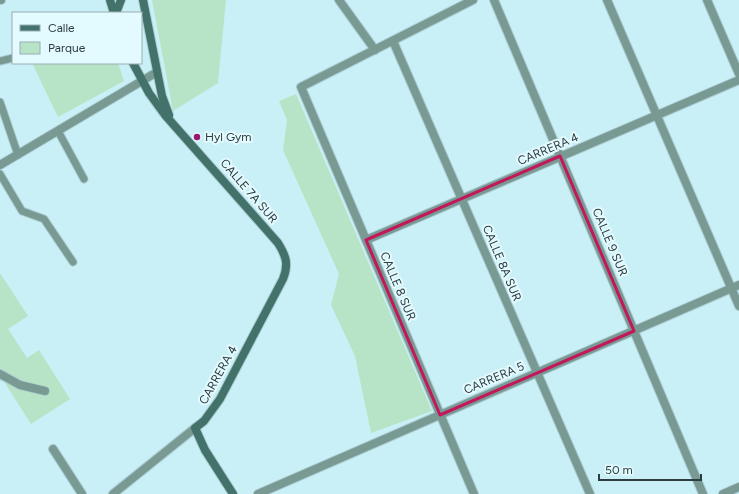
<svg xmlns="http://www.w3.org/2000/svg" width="739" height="494" viewBox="0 0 739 494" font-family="Figtree,sans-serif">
	<rect width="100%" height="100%" fill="#caf0f7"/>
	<g fill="#b7e4c6">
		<path d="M 152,0 L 226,0 L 218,83 L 173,111 Z"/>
		<path d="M 32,63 L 118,63 L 124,81 L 58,117 Z"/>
		<path d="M 296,94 L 432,411 L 371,433 L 355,356 L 331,305 L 339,274 L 283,150 L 287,120 L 279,101 Z"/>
		<path d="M 0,273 L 28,316 L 8,329 L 27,358 L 39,350 L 70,399 L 31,424 L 3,380 L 0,381 Z"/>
	</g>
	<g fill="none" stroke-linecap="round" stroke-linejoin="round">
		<defs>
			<g id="lane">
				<path d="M 0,61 L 13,58"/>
				<path d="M 0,102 L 18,155"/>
				<path d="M 58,131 L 84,179"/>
				<path d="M 0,174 L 22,211 L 44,219 L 73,262"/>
			</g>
			<g id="street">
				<path d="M 0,0 L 1,0"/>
				<path d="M 339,0 L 375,50"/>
				<path d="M 473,0 L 301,87 L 474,494"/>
				<path d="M 494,0 L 703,494"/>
				<path d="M 607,0 L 739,306"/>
				<path d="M 707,0 L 739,74"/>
				<path d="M 393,41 L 590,494"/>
				<path d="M 0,165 L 157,72"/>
				<path d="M 366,240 L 739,80"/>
				<path d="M 0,374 L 20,385 L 45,391"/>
				<path d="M 53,449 L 82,494"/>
				<path d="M 113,494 L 195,428"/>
				<path d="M 258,494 L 739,285"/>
				<path d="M 723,494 L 739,487"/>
			</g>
			<g id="secondary">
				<path d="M 110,0 L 114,13"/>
				<path d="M 143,0 L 162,96 L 169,115"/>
				<path d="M 116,13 L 121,0"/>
				<path d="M 133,63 L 149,93 L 165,115 L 278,243 C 286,256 289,264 283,279 L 220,399 L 204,421 L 195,428 L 205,450 L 233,494"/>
			</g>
		</defs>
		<use href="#lane" stroke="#abccd2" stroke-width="9"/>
		<use href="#street" stroke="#abccd2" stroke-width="10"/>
		<use href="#secondary" stroke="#abccd2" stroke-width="10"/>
		<use href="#lane" stroke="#799993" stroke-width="7"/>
		<use href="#street" stroke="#799993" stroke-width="8"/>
		<use href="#secondary" stroke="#42726a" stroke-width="8"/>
	</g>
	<path fill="none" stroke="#c2185b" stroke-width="3" stroke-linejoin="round" d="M 560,156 L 634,331 L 440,415 L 366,240 Z"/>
	<circle fill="#991970" stroke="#e3fafe" stroke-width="1.5" cx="197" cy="137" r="4"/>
	<g text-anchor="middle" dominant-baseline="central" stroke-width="4" stroke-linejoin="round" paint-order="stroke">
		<g font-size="12" fill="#2d3c3f" stroke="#e3fafe" text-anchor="start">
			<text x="205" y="137">Hyl Gym</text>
		</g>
		<g font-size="12" fill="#2d3c3f" stroke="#e3fafe">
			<text transform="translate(548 149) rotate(-23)">CARRERA 4</text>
			<text transform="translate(249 191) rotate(49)">CALLE 7A SUR</text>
			<text transform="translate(610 242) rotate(67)">CALLE 9 SUR</text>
			<text transform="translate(502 263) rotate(67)">CALLE 8A SUR</text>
			<text transform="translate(398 286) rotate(67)">CALLE 8 SUR</text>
			<text transform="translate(218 375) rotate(-61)">CARRERA 4</text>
			<text transform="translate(494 378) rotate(-23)">CARRERA 5</text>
		</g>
	</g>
	<rect x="12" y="12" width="130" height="52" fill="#e3fafe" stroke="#9aaeb2"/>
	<rect x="20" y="25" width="20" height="6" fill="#42726a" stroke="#9aaeb2"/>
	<text x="48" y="32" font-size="12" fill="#2d3c3f">Calle</text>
	<rect x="20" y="42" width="20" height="12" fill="#b7e4c6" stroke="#9aaeb2"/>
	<text x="48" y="52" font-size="12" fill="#2d3c3f">Parque</text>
	<path d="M599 474v6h102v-6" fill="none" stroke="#2d3c3f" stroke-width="2"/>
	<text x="605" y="474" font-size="12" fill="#2d3c3f" stroke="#e3fafe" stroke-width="3" paint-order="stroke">50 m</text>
</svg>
